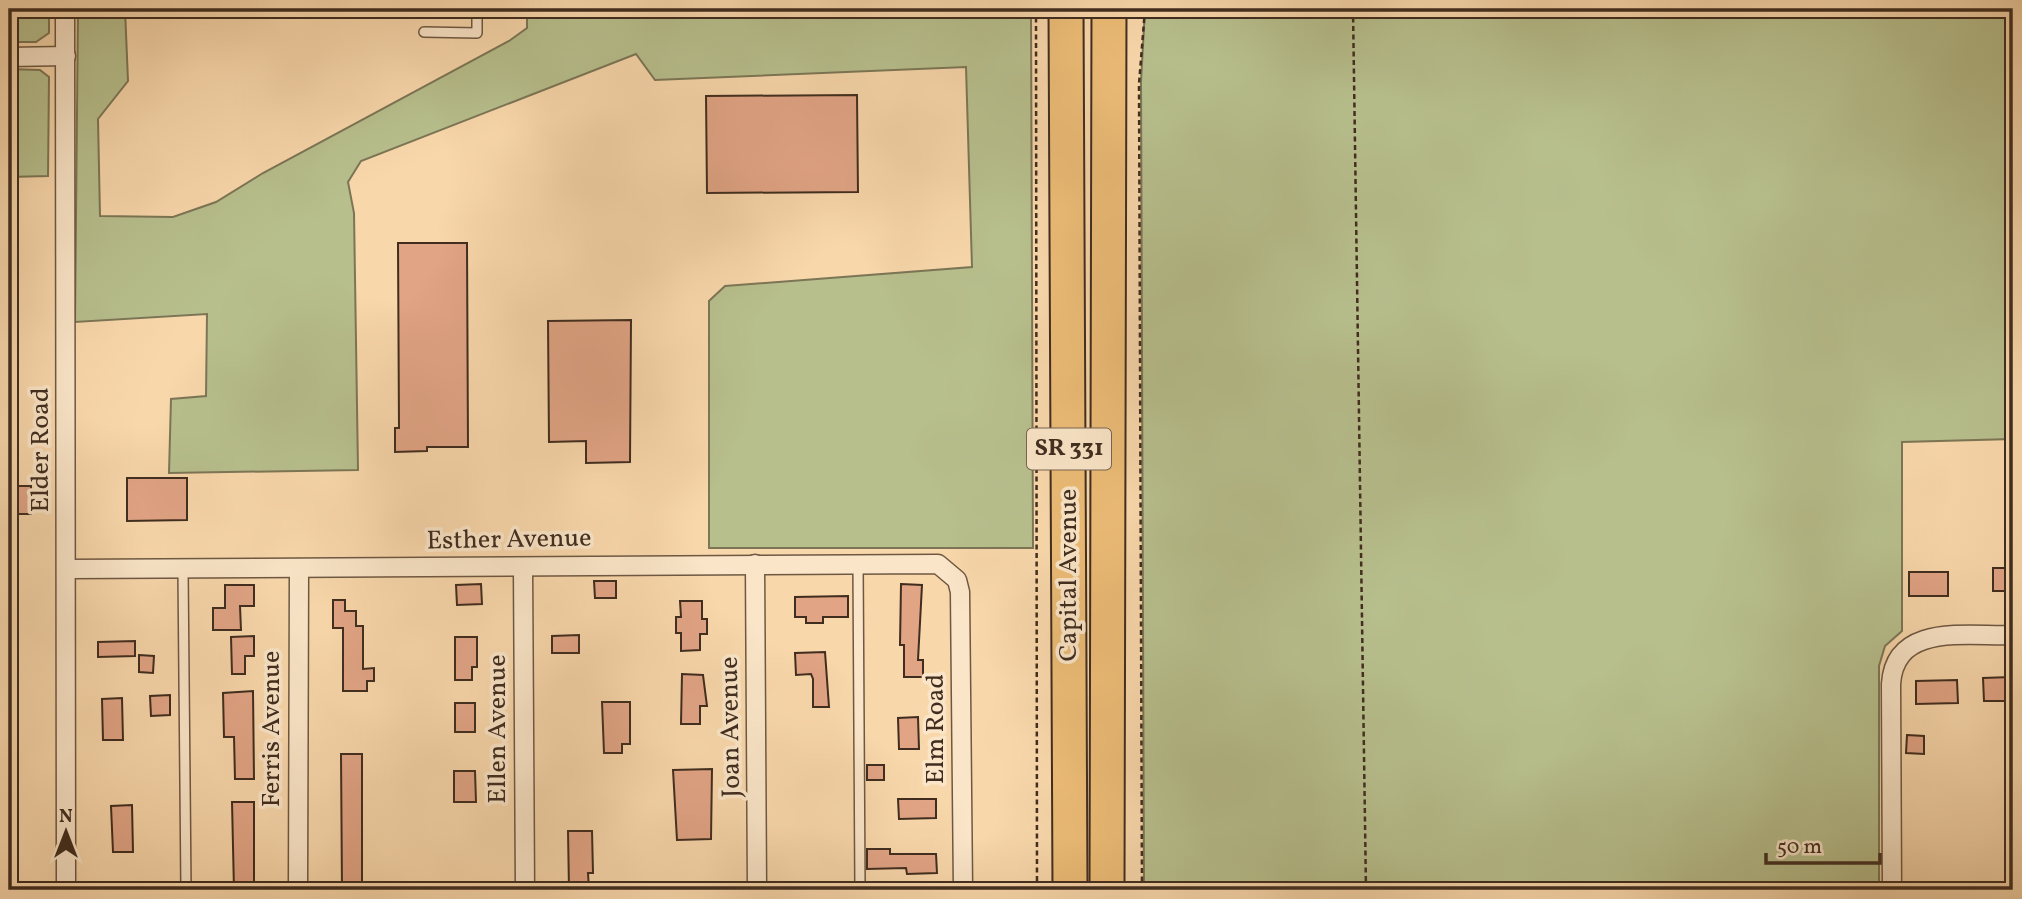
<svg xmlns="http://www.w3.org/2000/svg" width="2022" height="899" viewBox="0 0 2022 899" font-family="Vollkorn,serif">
	<rect width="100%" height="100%" fill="#f8d7ab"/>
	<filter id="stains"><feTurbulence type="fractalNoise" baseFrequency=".00286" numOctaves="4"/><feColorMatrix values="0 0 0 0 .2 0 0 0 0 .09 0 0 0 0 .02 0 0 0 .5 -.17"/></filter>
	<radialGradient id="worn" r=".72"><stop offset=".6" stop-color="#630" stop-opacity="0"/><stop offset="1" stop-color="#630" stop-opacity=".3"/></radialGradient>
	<g fill="#b7bf8d" stroke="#7c7656" stroke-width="2">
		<path d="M 9,9 L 49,9 L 49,33 L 36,42 L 9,42 Z"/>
		<path d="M 78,9 L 125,9 L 128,81 L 98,119 L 100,216 L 173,217 L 216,202 L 263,173 L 509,41 L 527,28 L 527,9 L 1031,9 L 1033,548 L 709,548 L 709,301 L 725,286 L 972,267 L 966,67 L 655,80 L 636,54 L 361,161 L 348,182 L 354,213 L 358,470 L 169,473 L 171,399 L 206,396 L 207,314 L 75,322 Z"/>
		<path d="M 1145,9 L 2013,9 L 2013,439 L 1902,442 L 1902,631 L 1885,646 L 1879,666 L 1879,890 L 1144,890 L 1141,82 Z"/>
		<path d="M 9,69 L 40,70 L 49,77 L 48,176 L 9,177 Z"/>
	</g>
	<g fill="#e1a485" stroke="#402d1f" stroke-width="2">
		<path d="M 857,95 L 858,192 L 707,193 L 706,96 Z"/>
		<path d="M 398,243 L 467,243 L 468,447 L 427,447 L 427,451 L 395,452 L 395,428 L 399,428 Z"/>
		<path d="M 631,320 L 630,462 L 586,463 L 586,441 L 549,442 L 548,321 Z"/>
		<path d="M 127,478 L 187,478 L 187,520 L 127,521 Z"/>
		<rect x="9" y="486" width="22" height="28"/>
		<rect x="1993" y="568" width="20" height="23"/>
		<rect x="1909" y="572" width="39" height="24"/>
		<path d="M 594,581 L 616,581 L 616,598 L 595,598 Z"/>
		<path d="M 481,584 L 482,604 L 457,605 L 456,585 Z"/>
		<path d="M 901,584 L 922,585 L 918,660 L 923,660 L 923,677 L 904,677 L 904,645 L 900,645 Z"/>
		<path d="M 225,585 L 254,585 L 254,606 L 240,606 L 241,630 L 213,630 L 213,608 L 225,608 Z"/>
		<path d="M 848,596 L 848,617 L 823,617 L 823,623 L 806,623 L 806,617 L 795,617 L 795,597 Z"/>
		<path d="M 333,600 L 345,600 L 345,611 L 356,611 L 356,626 L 363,626 L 363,669 L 374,668 L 374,681 L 367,681 L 367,691 L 343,691 L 343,628 L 333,628 Z"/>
		<path d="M 680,601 L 702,601 L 702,619 L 707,619 L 707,634 L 700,634 L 700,650 L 681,651 L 681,633 L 676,633 L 676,617 L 681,617 Z"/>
		<path d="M 579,635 L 579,653 L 552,653 L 552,636 Z"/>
		<path d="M 254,636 L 254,656 L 245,656 L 245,674 L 232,674 L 231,637 Z"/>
		<path d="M 455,637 L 477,637 L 477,667 L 472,667 L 472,680 L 455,680 Z"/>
		<path d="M 135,641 L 135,656 L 98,657 L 98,642 Z"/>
		<path d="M 825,652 L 829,707 L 813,707 L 813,679 L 811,674 L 796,675 L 795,653 Z"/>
		<path d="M 139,655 L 154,656 L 153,673 L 139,672 Z"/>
		<path d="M 682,674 L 703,675 L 707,706 L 700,706 L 700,724 L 681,724 Z"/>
		<path d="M 2011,677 L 2013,701 L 1984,701 L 1983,678 Z"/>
		<path d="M 1957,680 L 1958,703 L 1916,704 L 1916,681 Z"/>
		<path d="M 253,691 L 254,779 L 235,779 L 234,737 L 224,737 L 223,693 Z"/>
		<path d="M 170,695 L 170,715 L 151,716 L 150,696 Z"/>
		<path d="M 122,698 L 123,740 L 103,740 L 102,699 Z"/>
		<path d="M 602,702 L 630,702 L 630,744 L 622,744 L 622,753 L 604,753 Z"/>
		<rect x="455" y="703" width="20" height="29"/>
		<path d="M 918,717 L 919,749 L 899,749 L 898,718 Z"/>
		<path d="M 1907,735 L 1924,736 L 1924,754 L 1906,753 Z"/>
		<path d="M 341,754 L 362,754 L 362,890 L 342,890 Z"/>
		<rect x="867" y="765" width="17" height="15"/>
		<path d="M 712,769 L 711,839 L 677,840 L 673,770 Z"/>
		<path d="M 454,771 L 475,771 L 476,802 L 454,802 Z"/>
		<path d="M 898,799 L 936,799 L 936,818 L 899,819 Z"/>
		<path d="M 232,802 L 254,802 L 254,890 L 234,890 Z"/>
		<path d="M 132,805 L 133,852 L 113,852 L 111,806 Z"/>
		<path d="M 568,831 L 592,831 L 593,873 L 588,873 L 589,890 L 569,890 Z"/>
		<path d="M 867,849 L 890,849 L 890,854 L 936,854 L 937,873 L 907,874 L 906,868 L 867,869 Z"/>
	</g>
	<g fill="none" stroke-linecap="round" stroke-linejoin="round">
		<defs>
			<g id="lane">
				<path d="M 424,32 L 477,33 L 477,9"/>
				<path d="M 858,563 L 860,890"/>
				<path d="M 183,570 L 186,890"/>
			</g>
			<g id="street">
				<path d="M 65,9 L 66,890"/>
				<path d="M 9,57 L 66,56"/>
				<path d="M 755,564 L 757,890"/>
				<path d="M 523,567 L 525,890"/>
				<path d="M 68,569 L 938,564 L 957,580 L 960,592 L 963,890"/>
				<path d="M 298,890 L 299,569"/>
				<path d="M 1892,890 L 1891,684 C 1895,622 1968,637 2013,635"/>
			</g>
			<g id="highway">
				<path d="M 1066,9 L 1070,890"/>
				<path d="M 1107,890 L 1109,9"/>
			</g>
		</defs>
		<use href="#lane" stroke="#6e5842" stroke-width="12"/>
		<use href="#street" stroke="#6e5842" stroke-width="21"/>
		<use href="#highway" stroke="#402d1f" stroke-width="37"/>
		<g stroke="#402d1f" stroke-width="2.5" stroke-dasharray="5 3.5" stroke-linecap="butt">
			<path d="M 1036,9 L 1037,890"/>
			<path d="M 1353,9 L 1366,890"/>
			<path d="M 1142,890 L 1139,84 L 1145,9"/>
		</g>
		<use href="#lane" stroke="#fae5c8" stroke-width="9"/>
		<use href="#street" stroke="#fae5c8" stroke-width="18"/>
		<use href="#highway" stroke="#ecbc76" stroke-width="33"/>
	</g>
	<g text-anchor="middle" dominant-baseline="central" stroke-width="7" stroke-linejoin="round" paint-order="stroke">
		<rect fill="#fae5c8" stroke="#786452" stroke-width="2" x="1027" y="428.5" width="84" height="41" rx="5"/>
		<g font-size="24" font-weight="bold" fill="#402d1f">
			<text x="1069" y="449">SR 331</text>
		</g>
		<g font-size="26" fill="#402d1f" stroke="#fae5c8">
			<text transform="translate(41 450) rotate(-90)">Elder Road</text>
			<text transform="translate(509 540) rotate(-1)">Esther Avenue</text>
			<text transform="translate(1069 575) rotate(-90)">Capital Avenue</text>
			<text transform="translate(731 727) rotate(-91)">Joan Avenue</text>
			<text transform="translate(272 729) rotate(-90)">Ferris Avenue</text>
			<text transform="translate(498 729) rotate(-90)">Ellen Avenue</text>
			<text transform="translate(936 729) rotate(-90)">Elm Road</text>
		</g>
	</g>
	<rect width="2022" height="899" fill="none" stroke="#f8d7ab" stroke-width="35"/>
	<rect x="10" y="10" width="2001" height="878" fill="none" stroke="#402d1f" stroke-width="3.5"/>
	<rect x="18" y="18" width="1987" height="864" fill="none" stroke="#402d1f" stroke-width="2"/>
	<g transform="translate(66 832)" stroke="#fae5c8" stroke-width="5" paint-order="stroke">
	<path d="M0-5L12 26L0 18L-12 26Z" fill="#402d1f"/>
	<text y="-10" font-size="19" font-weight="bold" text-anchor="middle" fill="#402d1f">N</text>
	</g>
	<path d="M1766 853v10h114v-10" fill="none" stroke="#402d1f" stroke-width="3.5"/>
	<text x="1777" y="853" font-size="21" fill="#402d1f" stroke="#fae5c8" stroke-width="5" paint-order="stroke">50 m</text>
	<rect width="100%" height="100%" filter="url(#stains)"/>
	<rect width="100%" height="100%" fill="url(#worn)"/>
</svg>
